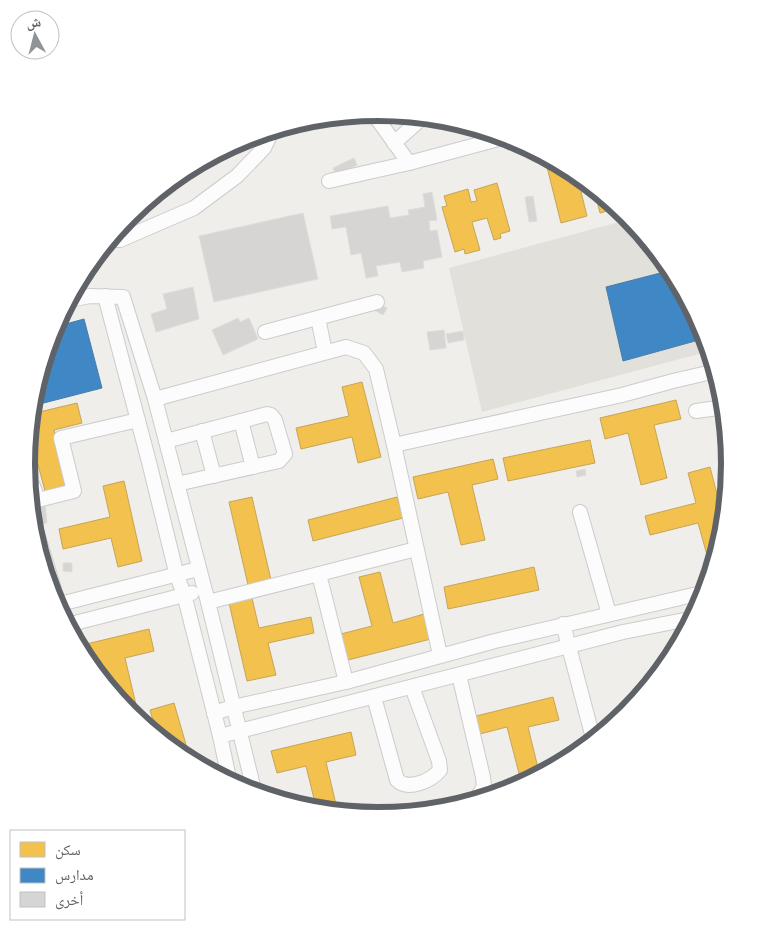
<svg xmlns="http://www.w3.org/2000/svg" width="757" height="930" viewBox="0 0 757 930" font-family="Signika,'Noto Naskh Arabic',sans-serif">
	<rect width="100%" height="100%" fill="#efeeea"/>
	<path fill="#e2e0da" d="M 630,219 L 672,270 L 704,330 L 710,351 L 482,412 L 449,268 Z"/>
	<g fill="#f2c14e" stroke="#c6a556">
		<path d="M 559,164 L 574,172 L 612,204 L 610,204 L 611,210 L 600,213 L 594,189 L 581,192 L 587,216 L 561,223 L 547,167 Z"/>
		<path d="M 497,183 L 510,231 L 500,234 L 501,238 L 494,240 L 487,218 L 472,222 L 480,250 L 465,254 L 464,249 L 455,252 L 442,207 L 447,206 L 444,196 L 468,189 L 471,202 L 477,201 L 474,190 Z"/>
		<path d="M 362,382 L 381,457 L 358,463 L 352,437 L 301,449 L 296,428 L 349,416 L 342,387 Z"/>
		<path d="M 676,400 L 681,419 L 654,425 L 667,478 L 641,485 L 628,433 L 605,439 L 600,418 Z"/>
		<path d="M 77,403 L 82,423 L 54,430 L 68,485 L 45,491 L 31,438 L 29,439 L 31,414 Z"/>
		<path d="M 590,440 L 595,463 L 508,481 L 503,458 Z"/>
		<path d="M 493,459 L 498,479 L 472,485 L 485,540 L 461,545 L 448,492 L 418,499 L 413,477 Z"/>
		<path d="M 710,467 L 725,525 L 718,553 L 707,555 L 698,523 L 650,535 L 645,516 L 696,503 L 688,473 Z"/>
		<path d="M 124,481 L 142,561 L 118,567 L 111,538 L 63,549 L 59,529 L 110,517 L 103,486 Z"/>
		<path d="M 252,497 L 271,580 L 248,585 L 229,502 Z"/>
		<path d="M 397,497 L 403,518 L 313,541 L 308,520 Z"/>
		<path d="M 534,567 L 539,590 L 448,609 L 444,587 Z"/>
		<path d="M 380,572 L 393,623 L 424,614 L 431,639 L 348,660 L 341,634 L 372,626 L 359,577 Z"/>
		<path d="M 252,598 L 259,628 L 311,617 L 314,633 L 268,643 L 276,675 L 247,681 L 229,603 Z"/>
		<path d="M 149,629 L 154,651 L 125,658 L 137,709 L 127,711 L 107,687 L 101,662 L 89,665 L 78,646 Z"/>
		<path d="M 553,697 L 559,720 L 528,727 L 540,776 L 521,781 L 507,727 L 476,735 L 472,717 Z"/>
		<path d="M 174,703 L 191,762 L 183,758 L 158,737 L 150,710 Z"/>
		<path d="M 351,732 L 356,755 L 326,762 L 338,813 L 317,811 L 306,766 L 277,773 L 271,751 Z"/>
	</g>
	<g fill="#3f88c5" stroke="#497da9">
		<path d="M 672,270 L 704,330 L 706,338 L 623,361 L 606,287 Z"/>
		<path d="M 84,319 L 102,388 L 32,406 L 33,396 L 55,327 Z"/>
	</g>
	<g fill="#d6d5d3" stroke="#deddd9">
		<path d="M 354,158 L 357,165 L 336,175 L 333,168 Z"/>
		<path d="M 432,192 L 437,220 L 429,221 L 430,231 L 437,230 L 442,257 L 423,261 L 424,268 L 402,272 L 400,262 L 376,266 L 378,276 L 366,278 L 361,253 L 351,255 L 346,227 L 332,229 L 330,216 L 388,206 L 390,218 L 409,215 L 408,210 L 425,207 L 423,194 Z"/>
		<path d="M 533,196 L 537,221 L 529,222 L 525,197 Z"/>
		<path d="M 303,213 L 318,279 L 214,302 L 199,236 Z"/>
		<path d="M 193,287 L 199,319 L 156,332 L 151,314 L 167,309 L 163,294 Z"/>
		<path d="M 378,303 L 387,308 L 383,315 L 374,310 Z"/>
		<path d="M 238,318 L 240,322 L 249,318 L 258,339 L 223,355 L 212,330 Z"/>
		<path d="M 444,330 L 446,348 L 430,350 L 427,332 Z"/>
		<path d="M 463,331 L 464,340 L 448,343 L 446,334 Z"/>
		<path d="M 585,469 L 586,475 L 577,477 L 576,471 Z"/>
		<path d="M 45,503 L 47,523 L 33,524 L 32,504 Z"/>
		<path d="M 63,563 L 72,563 L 72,572 L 63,571 Z"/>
	</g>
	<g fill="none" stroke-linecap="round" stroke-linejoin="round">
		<defs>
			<g id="minor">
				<path d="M 373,113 L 409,163"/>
				<path d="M 394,143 L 423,117"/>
				<path d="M 329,181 L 409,163 L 506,137"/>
				<path d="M 109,240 L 120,240 L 194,208 L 237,176 L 264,148 L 272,131"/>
				<path d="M 105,296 L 149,462 L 177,576 L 184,594 L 220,736 L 230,783"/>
				<path d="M 69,300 L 90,296 L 123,297 L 155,399 L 208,602 L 255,794"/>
				<path d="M 318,318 L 325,352"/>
				<path d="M 265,332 L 377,302"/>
				<path d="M 155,399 L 346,347 L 364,353 L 376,369 L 394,445 L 622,395 L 673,381 L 716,371"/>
				<path d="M 696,411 L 725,407"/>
				<path d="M 241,421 L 253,467"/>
				<path d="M 202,431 L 214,476"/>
				<path d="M 166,441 L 267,414 L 271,415 L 275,420 L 285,454 L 279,461 L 177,484"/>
				<path d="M 394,445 L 440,655"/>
				<path d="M 28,487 L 33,486 L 38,500 L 74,491 L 61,438 L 138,420"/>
				<path d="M 580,512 L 609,614"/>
				<path d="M 36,530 L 59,605"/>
				<path d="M 208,602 L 319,574"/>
				<path d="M 56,605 L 198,569"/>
				<path d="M 563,624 L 594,742"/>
				<path d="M 67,625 L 192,593"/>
				<path d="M 459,675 L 483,777 L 484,787 L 474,802"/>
				<path d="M 346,682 L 319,574 L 416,549"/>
				<path d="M 374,697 L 397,780 C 408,791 431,781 440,770 L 439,761 L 412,687"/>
				<path d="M 214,713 L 233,707 L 346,682 L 495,641 L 706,592"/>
				<path d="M 220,736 L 623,632 L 694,618"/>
			</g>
		</defs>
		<use href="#minor" stroke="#cbcccc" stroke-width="16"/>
		<use href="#minor" stroke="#fdfcfc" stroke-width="14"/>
	</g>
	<path d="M0 0H757V930H0ZM35 464a343 343 0 1 1 686 0a343 343 0 1 1-686 0Z" fill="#fff" fill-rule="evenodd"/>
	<path fill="none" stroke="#5f6368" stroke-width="6" d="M35 464a343 343 0 1 1 686 0a343 343 0 1 1-686 0Z"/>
	<rect x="10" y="830" width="175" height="90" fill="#ffffff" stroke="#bfc1c3"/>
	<rect x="20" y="842" width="25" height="15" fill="#f2c14e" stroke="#bfc1c3"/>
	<text x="55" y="855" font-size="15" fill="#5f6368">سكن</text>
	<rect x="20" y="868" width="25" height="15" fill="#3f88c5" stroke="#bfc1c3"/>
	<text x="55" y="880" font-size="15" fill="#5f6368">مدارس</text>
	<rect x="20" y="892" width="25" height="15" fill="#d6d5d3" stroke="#bfc1c3"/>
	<text x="55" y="905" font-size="15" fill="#5f6368">أخرى</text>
	<g transform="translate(35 35) rotate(353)"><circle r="24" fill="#ffffff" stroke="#bfc1c3"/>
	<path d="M0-4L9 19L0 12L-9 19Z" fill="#919496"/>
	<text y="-8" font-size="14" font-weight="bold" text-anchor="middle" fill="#5f6368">ش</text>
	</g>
</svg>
